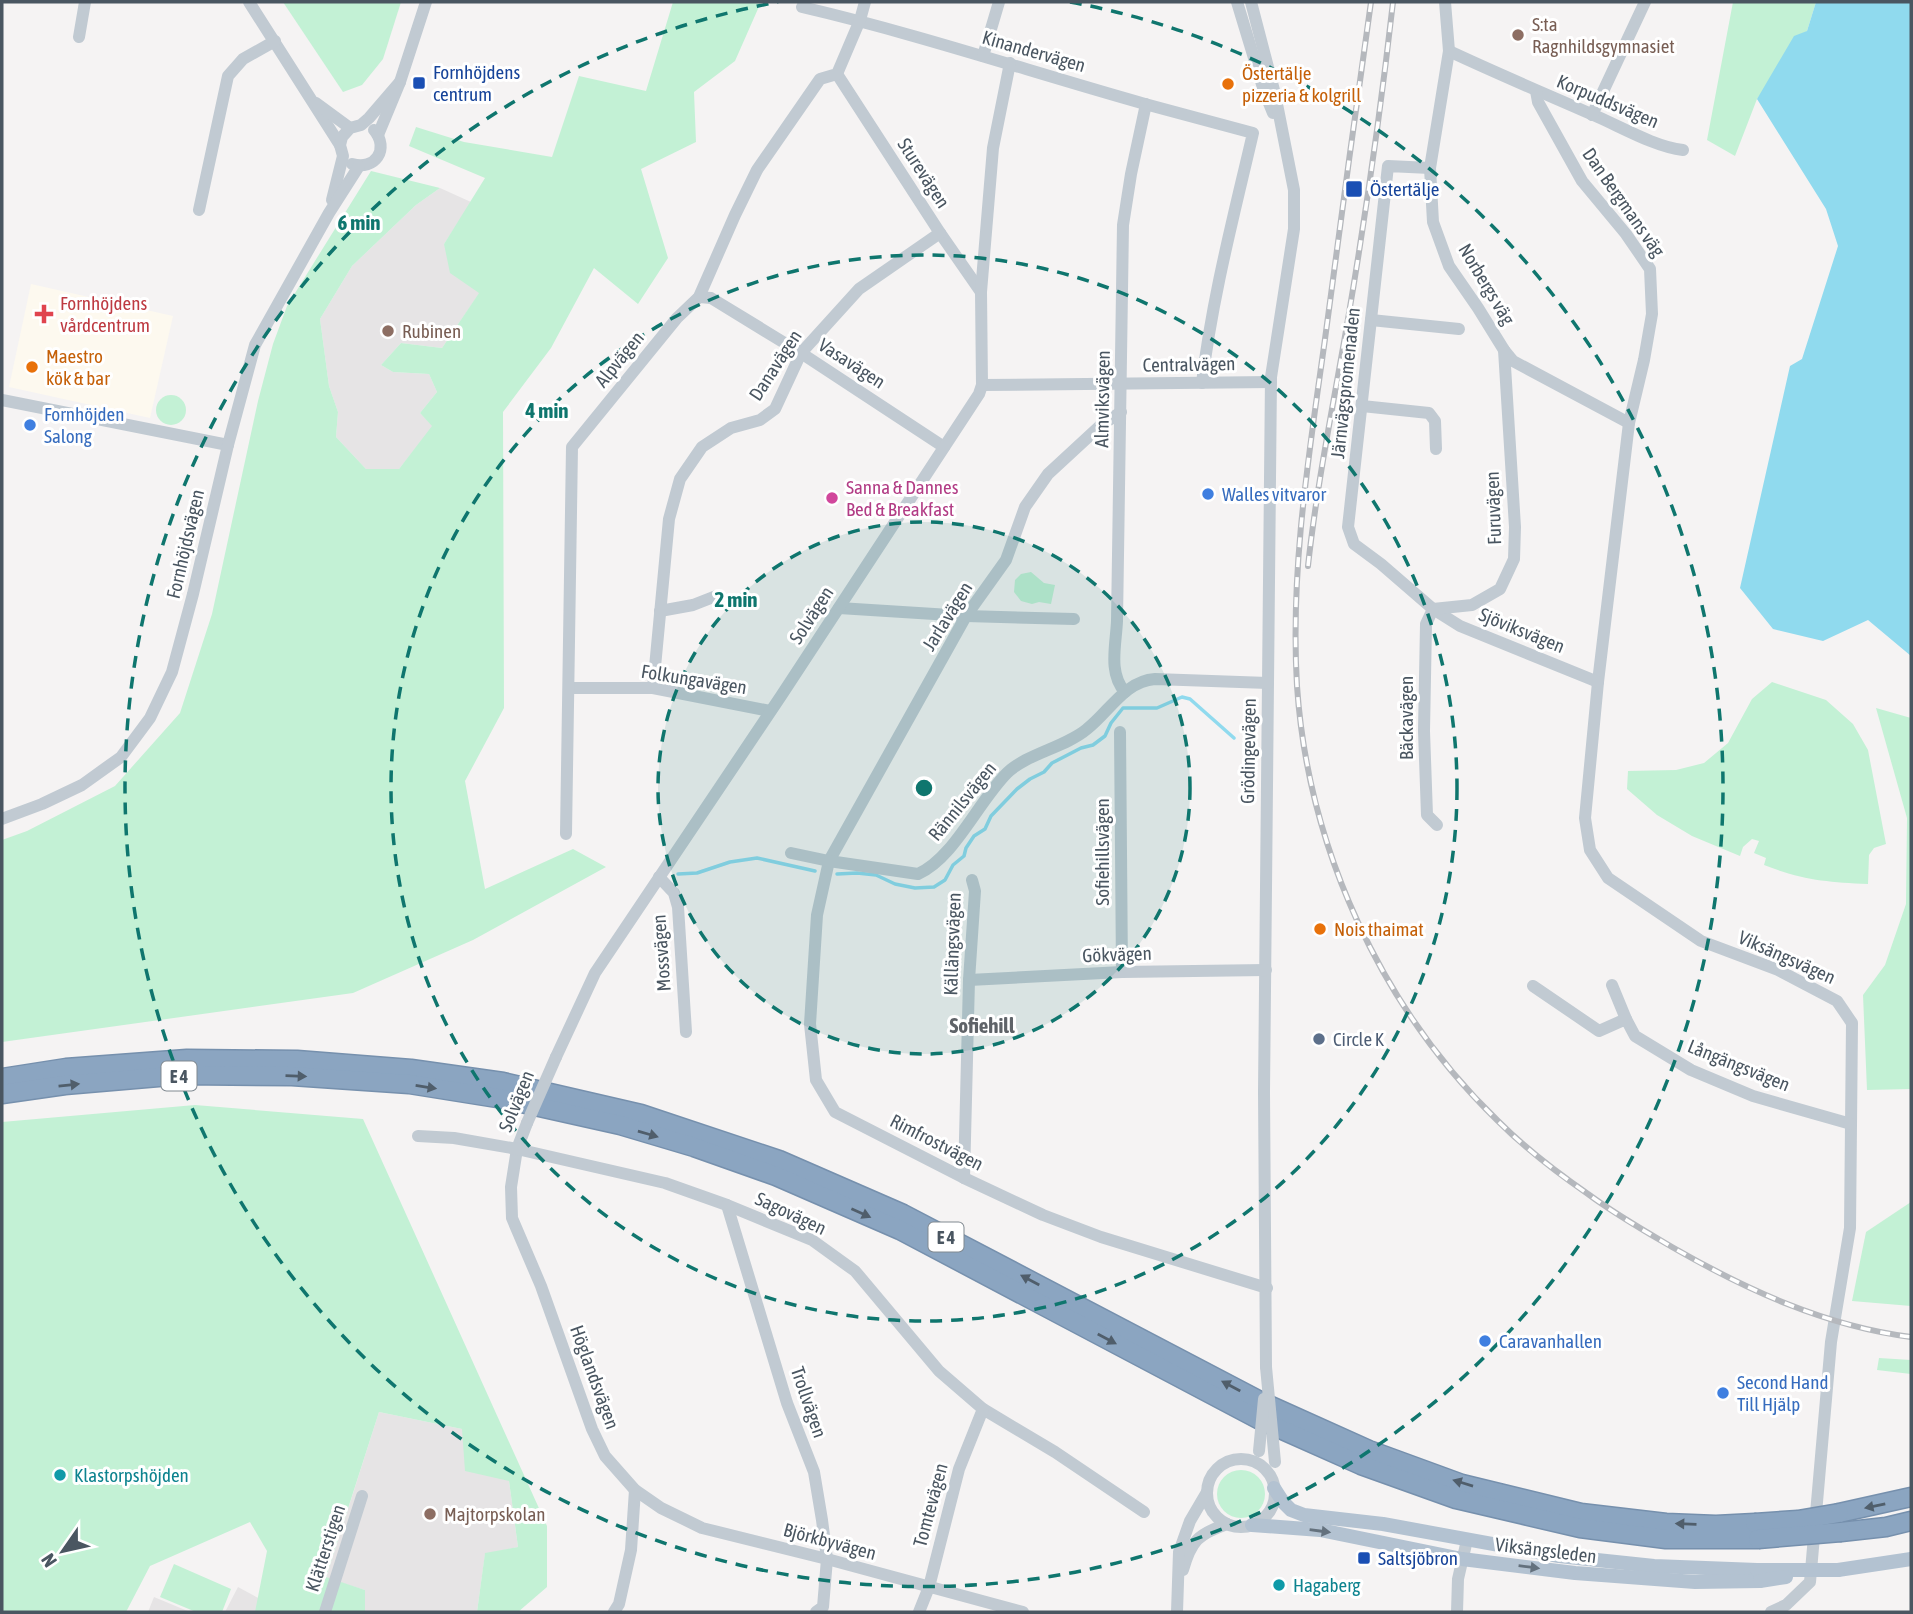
<svg xmlns="http://www.w3.org/2000/svg" width="1913" height="1614" viewBox="0 0 1913 1614" font-family="'Asap Condensed',sans-serif">
	<rect width="100%" height="100%" fill="#f5f3f3"/>
	<path fill="#fdf9ef" d="M 31,284 L 173,316 L 150,418 L 9,387 Z"/>
	<g fill="#e6e4e5">
		<path d="M 440,188 L 471,202 L 444,244 L 480,292 L 442,348 L 401,343 L 381,365 L 393,372 L 429,374 L 437,392 L 420,413 L 433,426 L 399,469 L 366,469 L 336,437 L 338,412 L 329,386 L 320,319 L 352,266 L 416,205 Z"/>
		<path d="M 379,1412 L 462,1429 L 509,1481 L 518,1547 L 485,1554 L 477,1612 L 365,1612 L 365,1590 L 326,1578 Z"/>
		<path d="M 238,1587 L 284,1612 L 225,1612 Z"/>
		<path d="M 154,1597 L 190,1612 L 148,1612 Z"/>
	</g>
	<g fill="#c3f1d5">
		<path d="M 283,2 L 401,2 L 383,59 L 362,85 L 343,92 Z"/>
		<path d="M 673,2 L 761,2 L 735,61 L 694,92 L 696,142 L 641,169 L 668,258 L 638,304 L 594,268 L 551,348 L 503,412 L 504,708 L 465,781 L 485,889 L 573,849 L 606,867 L 473,940 L 353,993 L 2,1042 L 2,840 L 27,831 L 115,786 L 180,713 L 212,614 L 258,401 L 273,344 L 287,306 L 371,171 L 440,188 L 416,205 L 352,266 L 320,319 L 329,386 L 338,412 L 336,437 L 366,469 L 399,469 L 432,426 L 420,413 L 437,392 L 429,374 L 393,372 L 381,365 L 401,343 L 442,348 L 479,293 L 450,273 L 444,244 L 485,178 L 409,146 L 416,127 L 464,142 L 552,157 L 579,76 L 646,91 Z"/>
		<path d="M 1733,2 L 1816,2 L 1807,31 L 1757,99 L 1735,156 L 1707,140 Z"/>
		<circle cx="171" cy="410" r="15"/>
		<path d="M 1031,572 L 1044,583 L 1055,585 L 1051,604 L 1039,602 L 1032,604 L 1021,601 L 1014,592 L 1015,580 L 1021,574 Z"/>
		<path d="M 1772,682 L 1826,700 L 1853,724 L 1868,750 L 1886,844 L 1874,848 L 1869,855 L 1868,884 C 1827,882 1802,880 1764,865 L 1766,858 L 1754,853 L 1759,841 L 1752,839 L 1743,847 L 1740,856 L 1692,836 L 1657,815 L 1627,789 L 1628,771 L 1676,770 L 1704,763 L 1728,743 L 1752,699 Z"/>
		<path d="M 1876,708 L 1911,718 L 1911,1089 L 1867,1090 L 1863,995 L 1885,965 L 1906,904 L 1907,818 Z"/>
		<path d="M 195,1105 L 363,1119 L 547,1526 L 547,1587 L 518,1612 L 477,1612 L 485,1553 L 518,1547 L 509,1481 L 465,1471 L 462,1429 L 379,1412 L 326,1577 L 365,1590 L 365,1612 L 255,1612 L 267,1551 L 250,1522 L 150,1566 L 126,1612 L 2,1612 L 2,1122 Z"/>
		<path d="M 1911,1202 L 1911,1306 L 1852,1301 L 1866,1232 Z"/>
		<path d="M 1879,1358 L 1911,1360 L 1911,1374 L 1877,1370 Z"/>
		<circle cx="1241" cy="1494" r="24"/>
		<path d="M 174,1564 L 231,1589 L 222,1612 L 196,1612 L 160,1597 Z"/>
	</g>
	<path fill="#90daee" d="M 1816,2 L 1911,2 L 1911,656 L 1868,620 L 1823,641 L 1773,629 L 1740,588 L 1790,366 L 1802,359 L 1838,246 L 1826,209 L 1757,99 L 1794,36 L 1807,31 Z"/>
	<g fill="none" stroke-linecap="round" stroke-linejoin="round">
		<g stroke="#90daee" stroke-width="3.5">
			<path d="M 678,874 L 697,873 L 730,862 L 757,858 L 815,871"/>
			<path d="M 837,874 L 857,873 L 876,875 L 895,884 L 915,888 L 934,887 L 945,880 L 953,865 L 964,856 L 966,848 L 974,836 L 985,829 L 991,816 L 1017,789 L 1030,779 L 1044,772 L 1052,763 L 1081,748 L 1093,745 L 1105,736 L 1111,723 L 1123,708 L 1157,708 L 1182,697 L 1190,699 L 1234,738"/>
		</g>
		<defs>
			<g id="highway">
				<path d="M 2,1078 L 66,1068 L 187,1059 L 297,1060 L 411,1069 L 503,1082 L 641,1114 L 779,1160 L 903,1214 L 1262,1402 L 1369,1450 L 1462,1484 L 1581,1513 L 1666,1523 L 1716,1525 L 1755,1523"/>
				<path d="M 2,1094 L 65,1085 L 182,1075 L 292,1076 L 409,1084 L 503,1099 L 620,1125 L 694,1147 L 776,1176 L 900,1230 L 1260,1420 L 1361,1465 L 1456,1499 L 1580,1528 L 1666,1539 L 1758,1539"/>
				<path d="M 1839,1513 L 1911,1497"/>
				<path d="M 1841,1532 L 1886,1527 L 1911,1521"/>
			</g>
		</defs>
		<use href="#highway" stroke="#7690ad" stroke-width="21"/>
		<g stroke="#c1cad2" stroke-width="12">
			<path d="M 249,2 L 340,145"/>
			<path d="M 1237,2 L 1264,91 L 1273,113"/>
			<path d="M 1251,2 L 1275,94 L 1294,190 L 1294,229 L 1271,377 L 1264,1092 L 1266,1367"/>
			<path d="M 1445,2 L 1449,51 L 1430,168 L 1433,222 L 1449,266 L 1478,308 L 1504,350 L 1513,361 L 1629,423"/>
			<path d="M 802,7 C 918,34 1031,72 1145,104 C 1181,114 1217,123 1253,133 C 1234,215 1212,298 1202,383"/>
			<path d="M 79,37 L 85,2"/>
			<path d="M 1449,51 C 1498,74 1548,95 1598,117 C 1623,128 1656,147 1683,150"/>
			<path d="M 983,56 L 999,2"/>
			<path d="M 837,74 L 940,233 L 981,292"/>
			<path d="M 1536,91 L 1538,102 L 1582,181 L 1626,234 L 1650,269 L 1652,314 L 1644,360 L 1629,423 L 1598,682 L 1585,818 L 1590,850 L 1608,878 L 1701,941 L 1778,970 L 1837,1001 L 1852,1023 L 1850,1228 L 1831,1342 L 1810,1582 L 1786,1605 L 1771,1612"/>
			<path d="M 316,103 L 350,128"/>
			<path d="M 1592,115 L 1645,2"/>
			<path d="M 378,135 L 400,82 L 426,2"/>
			<path d="M 352,164 C 375,171 390,149 374,130"/>
			<path d="M 1430,168 L 1388,166 L 1348,527 L 1354,544 L 1381,564 L 1433,609 L 1460,626 L 1598,682"/>
			<path d="M 332,200 L 343,156 L 340,145 L 342,137 L 350,128 L 361,125 L 369,118 L 400,82"/>
			<path d="M 199,210 L 228,76 L 243,59 L 275,41"/>
			<path d="M 699,297 L 711,298 L 801,353 L 944,447"/>
			<path d="M 1371,320 L 1459,329"/>
			<path d="M 982,385 L 1271,382"/>
			<path d="M 2,400 L 228,445"/>
			<path d="M 1362,406 L 1429,413 L 1435,421 L 1436,449"/>
			<path d="M 1121,412 L 1100,426 L 1048,474 L 1025,507 L 1006,560 L 966,616 L 829,861 L 817,915 L 810,1024 L 816,1080 L 835,1112 L 964,1178 L 1043,1215 L 1101,1237 L 1267,1288"/>
			<path d="M 839,608 L 966,616 L 1074,619"/>
			<path d="M 1433,609 L 1472,605 L 1500,589 L 1514,559 L 1515,527 L 1504,350"/>
			<path d="M 1433,609 L 1426,624 L 1424,731 L 1427,815 L 1437,825"/>
			<path d="M 660,611 L 693,605 L 716,596"/>
			<path d="M 569,688 L 653,688 L 770,711"/>
			<path d="M 653,688 L 669,519 L 680,479 L 702,447 L 731,428 L 760,420 L 775,409 L 801,353 L 859,289 L 940,233"/>
			<path d="M 1125,692 C 1108,673 1116,645 1117,621 L 1123,225 L 1131,174 L 1146,104"/>
			<path d="M 1120,732 L 1122,972"/>
			<path d="M 2,819 L 42,804 L 82,785 L 121,757 L 150,718 L 172,672 L 193,594 L 228,445 L 255,345 L 329,213 L 359,166"/>
			<path d="M 566,834 L 572,447 L 677,318 L 699,297 L 735,215 L 757,170 L 820,79 L 837,74 L 860,20 L 865,2"/>
			<path d="M 791,853 L 829,861 L 918,874 C 954,858 978,802 1007,773 C 1026,754 1066,747 1087,729 C 1109,712 1125,681 1155,679 L 1268,683"/>
			<path d="M 659,877 L 674,893 L 678,907 L 686,1032"/>
			<path d="M 969,980 L 1122,972 L 1266,970"/>
			<path d="M 1612,985 L 1626,1019"/>
			<path d="M 1533,986 L 1599,1031 L 1626,1019 L 1635,1036 L 1691,1070 L 1753,1096 L 1851,1124"/>
			<path d="M 556,1057 L 595,973 L 781,696 L 979,394 L 982,385 L 981,292 L 993,148 L 1010,63"/>
			<path d="M 527,1123 L 517,1149 L 511,1187 L 512,1218 L 541,1286 L 592,1429 L 605,1456 L 635,1490 L 661,1508 L 702,1528 L 827,1559 L 1023,1612"/>
			<path d="M 418,1136 L 454,1138 L 517,1149 L 665,1183 L 727,1205 L 812,1240 L 855,1271 L 939,1371 L 983,1409 L 1055,1452 L 1144,1512"/>
			<path d="M 964,1178 L 969,980 L 975,891 L 972,880"/>
			<path d="M 727,1205 L 787,1403 L 814,1472 L 822,1520 L 827,1559 L 823,1607 L 816,1612"/>
			<circle cx="1241" cy="1493" r="34"/>
			<path d="M 1183,1570 C 1191,1541 1198,1534 1227,1524"/>
			<path d="M 325,1612 L 362,1496"/>
			<path d="M 614,1612 L 619,1604 L 631,1550 L 635,1490"/>
			<path d="M 919,1612 L 929,1587 L 959,1469 L 983,1409"/>
			<path d="M 1177,1612 L 1179,1552 L 1190,1521 L 1207,1492"/>
			<path d="M 1457,1612 L 1458,1579 L 1467,1540"/>
		</g>
		<g stroke="#b3c2d1" stroke-width="14">
			<path d="M 1274,1488 L 1283,1502 L 1291,1510 L 1304,1515 L 1383,1524 L 1559,1556 L 1654,1566 L 1757,1570"/>
			<path d="M 1252,1525 L 1320,1530 L 1462,1559 L 1575,1573 L 1695,1582 L 1760,1581"/>
			<path d="M 1838,1570 L 1911,1559"/>
		</g>
		<use href="#highway" stroke="#8ba5c1" stroke-width="18"/>
		<defs>
			<g id="rail">
				<path d="M 1371,2 C 1355,114 1340,227 1325,339 C 1309,454 1290,570 1297,686 C 1308,848 1381,1008 1498,1121 C 1525,1148 1556,1172 1588,1194 C 1615,1214 1643,1230 1672,1247 C 1747,1290 1825,1326 1911,1337"/>
				<path d="M 1308,566 C 1317,483 1334,401 1348,319 C 1366,213 1381,108 1393,2"/>
			</g>
		</defs>
		<use href="#rail" stroke="#b5b8bd" stroke-width="6"/>
		<use href="#rail" stroke="#fff" stroke-width="3.5" stroke-dasharray="10" stroke-linecap="butt"/>
		<defs>
			<g id="highway-bridge">
				<path d="M 1755,1523 L 1798,1520 L 1839,1513"/>
				<path d="M 1758,1539 L 1841,1532"/>
			</g>
		</defs>
		<use href="#highway-bridge" stroke="#7690ad" stroke-width="21" stroke-linecap="butt"/>
		<g stroke="#c1cad2" stroke-width="12">
			<path d="M 527,1123 L 556,1057"/>
			<path d="M 1266,1367 L 1275,1462"/>
			<path d="M 1259,1451 L 1264,1399"/>
		</g>
		<g stroke="#b3c2d1" stroke-width="14">
			<path d="M 1757,1570 L 1838,1570"/>
			<path d="M 1760,1581 L 1786,1577"/>
		</g>
		<use href="#highway-bridge" stroke="#8ba5c1" stroke-width="18"/>
	</g>
	<defs><path id="oneway-solid" d="M-6-.8H1V-3.2L6.5 0L1 3.2V.8H-6Z" transform="scale(1.75)"/></defs>
	<g fill="#505e6b">
		<use href="#oneway-solid" transform="translate(296 1076) rotate(2)"/>
		<use href="#oneway-solid" transform="translate(69 1085) rotate(-6)"/>
		<use href="#oneway-solid" transform="translate(426 1087) rotate(9)"/>
		<use href="#oneway-solid" transform="translate(648 1134) rotate(16)"/>
		<use href="#oneway-solid" transform="translate(861 1213) rotate(24)"/>
		<use href="#oneway-solid" transform="translate(1030 1280) rotate(-152)"/>
		<use href="#oneway-solid" transform="translate(1107 1339) rotate(28)"/>
		<use href="#oneway-solid" transform="translate(1231 1386) rotate(-152)"/>
		<use href="#oneway-solid" transform="translate(1463 1483) rotate(-163)"/>
		<use href="#oneway-solid" transform="translate(1875 1506) rotate(168)"/>
		<use href="#oneway-solid" transform="translate(1686 1524) rotate(-178)"/>
	</g>
	<g fill="#64717d">
		<use href="#oneway-solid" transform="translate(1320 1531) rotate(8)"/>
		<use href="#oneway-solid" transform="translate(1529 1567) rotate(7)"/>
	</g>
	<circle cx="924" cy="788" r="266" fill="#0f766e" fill-opacity=".12"/>
	<g fill="none" stroke="#0f766e" stroke-width="3.5" stroke-dasharray="12 9">
		<circle cx="924" cy="788" r="266"/>
		<circle cx="924" cy="788" r="533"/>
		<path d="M1070 2A799 799 0 1 1 778 2"/>
	</g>
	<g fill="#8d6e63" stroke="#fff" stroke-width="2.5">
		<circle cx="1518" cy="35" r="7"/>
		<circle cx="388" cy="331" r="7"/>
		<circle cx="430" cy="1514" r="7"/>
	</g>
	<g fill="#1a4fb4" stroke="#fff" stroke-width="2.5">
		<rect x="412" y="76" width="14" height="14" rx="3.5"/>
		<rect x="1345" y="180" width="18" height="18" rx="3.5"/>
		<rect x="1357" y="1551" width="14" height="14" rx="3.5"/>
	</g>
	<g fill="#e8710a" stroke="#fff" stroke-width="2.5">
		<circle cx="1228" cy="84" r="7"/>
		<circle cx="32" cy="367" r="7"/>
		<circle cx="1320" cy="929" r="7"/>
	</g>
	<path fill="#e0444e" stroke="#fff" stroke-width="2.5" d="M40.5 303.5h7v7h7v7h-7v7h-7v-7h-7v-7h7z"/>
	<g fill="#3f7fe0" stroke="#fff" stroke-width="2.5">
		<circle cx="30" cy="425" r="7"/>
		<circle cx="1208" cy="494" r="7"/>
		<circle cx="1485" cy="1341" r="7"/>
		<circle cx="1723" cy="1393" r="7"/>
	</g>
	<circle fill="#d1479c" stroke="#fff" stroke-width="2.5" cx="832" cy="498" r="7"/>
	<circle fill="#5c6f8a" stroke="#fff" stroke-width="2.5" cx="1319" cy="1039" r="7"/>
	<g fill="#0f9aa8" stroke="#fff" stroke-width="2.5">
		<circle cx="60" cy="1475" r="7"/>
		<circle cx="1279" cy="1585" r="7"/>
	</g>
	<g text-anchor="middle" dominant-baseline="central" stroke-width="6" stroke-linejoin="round" paint-order="stroke">
		<g fill="#fff" stroke="#808990" stroke-width="2">
			<rect x="161.5" y="1061.5" width="35" height="29" rx="5"/>
			<rect x="928.5" y="1222.5" width="35" height="29" rx="5"/>
		</g>
		<g font-size="18" font-weight="bold" fill="#4a5661">
			<text x="179" y="1076">E 4</text>
			<text x="946" y="1237">E 4</text>
		</g>
		<g font-size="19" fill="#785e54" stroke="#fff" text-anchor="start">
			<text x="1532" y="24">S:ta<tspan x="1532" dy="22">Ragnhildsgymnasiet</tspan></text>
			<text x="402" y="331">Rubinen</text>
			<text x="444" y="1514">Majtorpskolan</text>
		</g>
		<g font-size="19" fill="#4a5661" stroke="#fff">
			<text transform="translate(1034 51) rotate(16)">Kinandervägen</text>
			<text transform="translate(1608 101) rotate(23)">Korpuddsvägen</text>
			<text transform="translate(924 173) rotate(57)">Sturevägen</text>
			<text transform="translate(1624 202) rotate(55)">Dan Bergmans väg</text>
			<text transform="translate(1487 284) rotate(59)">Norbergs väg</text>
			<text transform="translate(619 359) rotate(-51)">Alpvägen</text>
			<text transform="translate(852 363) rotate(33)">Vasavägen</text>
			<text transform="translate(1189 364) rotate(-1)">Centralvägen</text>
			<text transform="translate(775 365) rotate(-57)">Danavägen</text>
			<text transform="translate(1345 383) rotate(-84)">Järnvägspromenaden</text>
			<text transform="translate(1102 399) rotate(-89)">Almviksvägen</text>
			<text transform="translate(1493 508) rotate(-92)">Furuvägen</text>
			<text transform="translate(185 544) rotate(-77)">Fornhöjdsvägen</text>
			<text transform="translate(811 615) rotate(-57)">Solvägen</text>
			<text transform="translate(947 616) rotate(-58)">Jarlavägen</text>
			<text transform="translate(1522 630) rotate(22)">Sjöviksvägen</text>
			<text transform="translate(694 679) rotate(9)">Folkungavägen</text>
			<text transform="translate(1406 718) rotate(-90)">Bäckavägen</text>
			<text transform="translate(1248 751) rotate(-89)">Grödingevägen</text>
			<text transform="translate(962 801) rotate(-51)">Rännilsvägen</text>
			<text transform="translate(1102 852) rotate(-90)">Sofiehillsvägen</text>
			<text transform="translate(952 944) rotate(-88)">Källängsvägen</text>
			<text transform="translate(661 953) rotate(-94)">Mossvägen</text>
			<text transform="translate(1117 954) rotate(-2)">Gökvägen</text>
			<text transform="translate(1787 957) rotate(24)">Viksängsvägen</text>
			<text transform="translate(1739 1065) rotate(22)">Långängsvägen</text>
			<text transform="translate(516 1101) rotate(-68)">Solvägen</text>
			<text transform="translate(937 1142) rotate(27)">Rimfrostvägen</text>
			<text transform="translate(791 1213) rotate(25)">Sagovägen</text>
			<text transform="translate(595 1377) rotate(70)">Höglandsvägen</text>
			<text transform="translate(809 1402) rotate(71)">Trollvägen</text>
			<text transform="translate(930 1505) rotate(-75)">Tomtevägen</text>
			<text transform="translate(830 1541) rotate(15)">Björkbyvägen</text>
			<text transform="translate(325 1548) rotate(-72)">Klätterstigen</text>
			<text transform="translate(1546 1550) rotate(7)">Viksängsleden</text>
		</g>
		<g font-size="19" fill="#164399" stroke="#fff" text-anchor="start">
			<text x="433" y="72">Fornhöjdens<tspan x="433" dy="22">centrum</tspan></text>
			<text x="1370" y="189">Östertälje</text>
			<text x="1378" y="1558">Saltsjöbron</text>
		</g>
		<g font-size="19" fill="#c56008" stroke="#fff" text-anchor="start">
			<text x="1242" y="73">Östertälje<tspan x="1242" dy="22">pizzeria &amp; kolgrill</tspan></text>
			<text x="46" y="356">Maestro<tspan x="46" dy="22">kök &amp; bar</tspan></text>
			<text x="1334" y="929">Nois thaimat</text>
		</g>
		<g font-size="19" fill="#be3a42" stroke="#fff" text-anchor="start">
			<text x="60" y="303">Fornhöjdens<tspan x="60" dy="22">vårdcentrum</tspan></text>
		</g>
		<g font-size="19" fill="#366cbe" stroke="#fff" text-anchor="start">
			<text x="44" y="414">Fornhöjden<tspan x="44" dy="22">Salong</tspan></text>
			<text x="1222" y="494">Walles vitvaror</text>
			<text x="1499" y="1341">Caravanhallen</text>
			<text x="1737" y="1382">Second Hand<tspan x="1737" dy="22">Till Hjälp</tspan></text>
		</g>
		<g font-size="19" fill="#b23c85" stroke="#fff" text-anchor="start">
			<text x="846" y="487">Sanna &amp; Dannes<tspan x="846" dy="22">Bed &amp; Breakfast</tspan></text>
		</g>
		<g font-size="19" fill="#4e5e75" stroke="#fff" text-anchor="start">
			<text x="1333" y="1039">Circle K</text>
		</g>
		<g font-size="19" fill="#0d838f" stroke="#fff" text-anchor="start">
			<text x="74" y="1475">Klastorpshöjden</text>
			<text x="1293" y="1585">Hagaberg</text>
		</g>
		<g font-size="21" font-weight="bold" fill="#5f6368" stroke="#fff">
			<text x="982" y="1025">Sofiehill</text>
		</g>
	</g>
	<circle cx="924" cy="788" r="10" fill="#0f766e" stroke="#fff" stroke-width="3.5"/>
	<g font-size="21" text-anchor="middle" font-weight="bold" fill="#0f766e" stroke="#fff" stroke-width="6" stroke-linejoin="round" paint-order="stroke">
		<text x="359" y="230">6 min</text>
		<text x="547" y="418">4 min</text>
		<text x="736" y="607">2 min</text>
	</g>
	<rect width="1913" height="1614" fill="none" stroke="#4a5661" stroke-width="7"/>
	<g transform="translate(63 1551) rotate(236)" stroke="#ffffff" stroke-width="5" paint-order="stroke">
	<path d="M0-5L12 26L0 18L-12 26Z" fill="#4a5661"/>
	<text y="-10" font-size="19" font-weight="bold" text-anchor="middle" fill="#4a5661">N</text>
	</g>
</svg>
